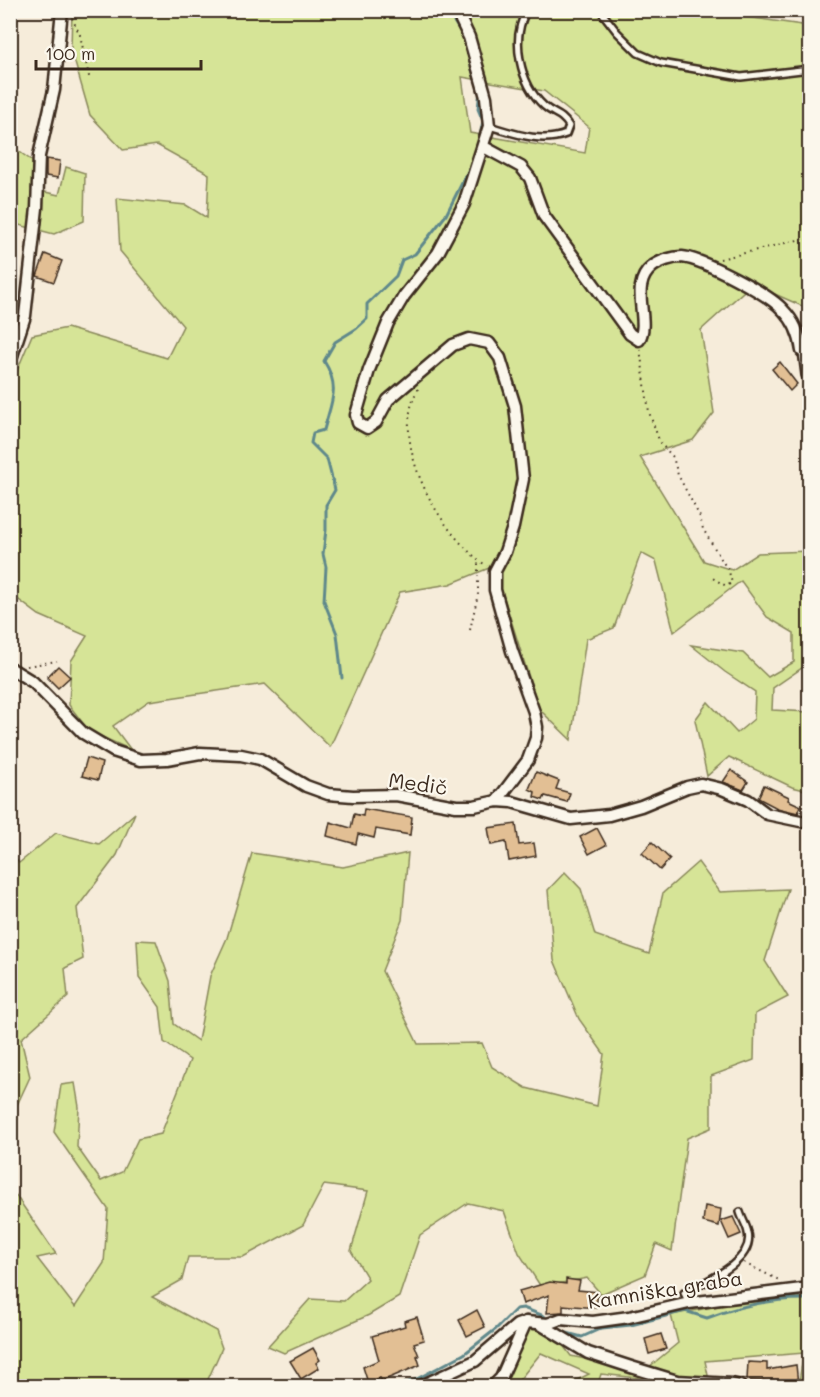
<svg xmlns="http://www.w3.org/2000/svg" width="820" height="1397" viewBox="0 0 820 1397" font-family="Mali,sans-serif">
	<rect width="100%" height="100%" fill="#f6ecda"/>
	<filter id="ink" filterUnits="userSpaceOnUse"><feTurbulence type="fractalNoise" baseFrequency=".0167" numOctaves="2"/><feDisplacementMap in="SourceGraphic" scale="12" xChannelSelector="R" yChannelSelector="G"/><feConvolveMatrix kernelMatrix="1 2 1 2 8 2 1 2 1" color-interpolation-filters="sRGB"/></filter>
	<g filter="url(#ink)">
		<g fill="#d6e497" stroke="#88875a" stroke-width="1.5" fill-rule="evenodd">
			<path d="M 717,10 L 733,15 L 809,26 L 809,67 L 800,68 L 810,87 L 809,309 L 752,284 L 701,330 L 714,413 L 693,440 L 640,457 L 704,561 L 732,570 L 758,553 L 809,551 L 809,663 L 773,688 L 772,710 L 809,712 L 809,791 L 792,787 L 729,757 L 707,776 L 695,720 L 708,702 L 737,733 L 754,719 L 755,692 L 725,672 L 691,645 L 743,653 L 768,677 L 794,662 L 794,633 L 767,617 L 741,581 L 674,632 L 656,561 L 641,553 L 614,628 L 586,639 L 571,740 L 539,709 L 494,566 L 450,584 L 400,592 L 330,747 L 265,684 L 149,701 L 113,726 L 131,750 L 89,731 L 69,705 L 71,661 L 87,636 L 39,615 L 11,594 L 11,385 L 32,335 L 67,328 L 167,358 L 183,326 L 120,251 L 117,198 L 186,205 L 207,218 L 209,174 L 157,145 L 123,150 L 90,115 L 71,49 L 72,11 ZM 462,77 L 544,91 L 589,127 L 585,153 L 470,133 Z"/>
			<path d="M 10,123 L 17,150 L 35,163 L 31,189 L 59,195 L 66,167 L 85,173 L 84,221 L 54,234 L 11,223 Z"/>
			<path d="M 135,813 L 117,855 L 77,908 L 83,959 L 65,968 L 68,997 L 21,1039 L 30,1077 L 11,1118 L 11,853 L 19,863 L 56,833 L 99,844 Z"/>
			<path d="M 252,853 L 343,867 L 408,853 L 402,920 L 382,971 L 418,1044 L 482,1043 L 492,1067 L 526,1088 L 597,1106 L 604,1054 L 579,1019 L 554,960 L 548,890 L 565,872 L 581,889 L 595,935 L 649,954 L 663,893 L 698,862 L 720,892 L 788,889 L 765,961 L 788,997 L 755,1014 L 754,1060 L 711,1076 L 711,1128 L 687,1138 L 672,1251 L 656,1244 L 645,1275 L 601,1294 L 587,1278 L 541,1287 L 519,1253 L 504,1211 L 468,1203 L 420,1235 L 399,1297 L 369,1315 L 284,1353 L 268,1346 L 310,1299 L 344,1301 L 368,1279 L 351,1251 L 368,1191 L 324,1185 L 303,1225 L 243,1257 L 188,1257 L 182,1280 L 152,1297 L 216,1331 L 222,1348 L 205,1386 L 11,1386 L 10,1187 L 56,1254 L 37,1258 L 75,1307 L 104,1263 L 108,1209 L 54,1132 L 61,1085 L 75,1083 L 79,1107 L 77,1147 L 101,1181 L 122,1172 L 138,1139 L 161,1134 L 190,1060 L 164,1042 L 160,1007 L 139,977 L 137,940 L 156,941 L 170,981 L 174,1024 L 198,1041 L 210,976 L 227,938 Z"/>
			<path d="M 766,1297 L 809,1298 L 809,1386 L 798,1386 L 804,1353 L 705,1361 L 710,1385 L 713,1386 L 648,1386 L 638,1378 L 601,1374 L 597,1386 L 565,1386 L 589,1374 L 541,1353 L 516,1384 L 529,1386 L 499,1386 L 507,1351 L 528,1329 L 553,1332 L 571,1356 L 644,1371 L 678,1343 L 671,1315 Z"/>
		</g>
		<g fill="none" stroke-linecap="round" stroke-linejoin="round">
			<g stroke="#5f888b" stroke-width="3">
				<path d="M 449,10 C 451,21 459,27 463,36 C 469,52 470,68 477,84"/>
				<path d="M 478,145 L 483,121 L 478,109 L 480,90"/>
				<path d="M 342,678 L 337,634 L 324,601 L 326,567 L 323,554 L 326,530 L 326,505 L 335,490 L 327,459 L 311,443 L 313,433 L 324,430 C 331,402 341,388 324,361 L 335,342 L 356,329 L 367,319 L 367,304 L 396,276 L 402,260 L 415,254 L 446,215 L 471,165"/>
				<path d="M 553,1324 L 563,1332 L 582,1337 L 602,1328 L 631,1325 L 685,1311 L 707,1318 C 739,1306 775,1298 810,1299"/>
				<path d="M 397,1386 L 413,1381 L 464,1354 L 496,1329 L 516,1309 L 523,1308 L 544,1316 L 548,1320"/>
			</g>
		</g>
		<g fill="#e2bf94" stroke="#3b2a1e" stroke-width="1.5">
			<path d="M 46,159 L 60,161 L 58,178 L 46,176 Z"/>
			<path d="M 45,254 L 62,261 L 54,282 L 37,276 Z"/>
			<path d="M 780,362 L 797,384 L 790,391 L 772,369 Z"/>
			<path d="M 58,666 L 70,677 L 58,688 L 47,677 Z"/>
			<path d="M 87,758 L 102,763 L 98,780 L 82,776 Z"/>
			<path d="M 731,770 L 748,782 L 743,790 L 723,782 Z"/>
			<path d="M 536,772 L 559,781 L 556,789 L 570,793 L 567,802 L 545,796 L 543,800 L 534,797 L 535,792 L 529,789 Z"/>
			<path d="M 764,785 L 789,797 L 788,800 L 801,806 L 798,813 L 777,808 L 758,798 Z"/>
			<path d="M 364,809 L 412,817 L 410,835 L 376,829 L 374,838 L 358,834 L 356,844 L 327,836 L 330,822 L 351,828 L 354,814 L 363,816 Z"/>
			<path d="M 516,824 L 519,845 L 534,843 L 536,856 L 509,861 L 506,842 L 491,845 L 488,828 Z"/>
			<path d="M 597,828 L 606,845 L 589,854 L 580,837 Z"/>
			<path d="M 652,842 L 670,859 L 660,870 L 642,853 Z"/>
			<path d="M 705,1206 L 721,1209 L 719,1226 L 703,1222 Z"/>
			<path d="M 733,1217 L 741,1234 L 729,1239 L 721,1221 Z"/>
			<path d="M 566,1279 L 580,1281 L 578,1290 L 598,1292 L 596,1308 L 563,1305 L 563,1312 L 547,1313 L 549,1295 L 523,1304 L 519,1291 L 550,1282 L 566,1284 Z"/>
			<path d="M 477,1310 L 485,1327 L 467,1336 L 459,1320 Z"/>
			<path d="M 417,1317 L 424,1340 L 414,1343 L 419,1356 L 417,1356 L 420,1365 L 382,1381 L 380,1378 L 368,1383 L 363,1367 L 379,1360 L 372,1336 L 405,1326 L 404,1321 Z"/>
			<path d="M 661,1334 L 666,1349 L 649,1354 L 645,1339 Z"/>
			<path d="M 313,1348 L 320,1360 L 316,1363 L 319,1368 L 301,1379 L 290,1361 Z"/>
			<path d="M 748,1362 L 767,1363 L 767,1370 L 796,1365 L 798,1384 L 787,1386 L 768,1386 L 765,1381 L 747,1380 Z"/>
		</g>
		<g fill="none" stroke-linecap="round" stroke-linejoin="round">
			<defs>
				<g id="lane">
					<path d="M 600,10 L 617,32 L 638,53 L 661,63 L 741,77 L 810,69"/>
					<path d="M 489,126 C 513,133 541,144 566,134 L 569,126 C 561,113 554,115 544,106 C 520,84 510,39 527,10"/>
					<path d="M 802,351 L 805,375 L 810,385"/>
					<path d="M 689,1303 L 684,1293 C 704,1282 755,1262 748,1233 C 747,1226 742,1219 740,1212"/>
				</g>
				<g id="street">
					<path d="M 456,10 L 469,37 L 486,97 L 489,126 L 464,204 L 438,253 L 404,296 L 388,323 L 369,370 L 356,415 L 358,423 L 367,428 L 376,422 L 388,400 L 453,345 L 469,339 L 489,343 L 500,358 L 515,406 L 523,479 L 513,527 L 505,552 L 495,571 L 495,590 L 512,651 L 534,712 L 537,727 L 536,738 L 528,760 L 497,801"/>
					<path d="M 484,147 L 521,167 L 530,178 L 544,216 L 630,334 L 639,340 C 651,320 628,286 652,267 C 659,261 673,257 682,257 C 703,259 769,294 783,310 C 794,321 800,336 802,351"/>
					<path d="M 10,362 L 25,316 L 37,208 L 39,156 L 54,90 L 62,10"/>
					<path d="M 10,668 L 33,682 L 83,733 L 113,751 L 141,760 L 167,759 L 200,753 L 241,755 L 260,759 L 306,786 L 328,794 L 353,796 L 396,795 L 456,806 L 474,806 L 497,801 L 512,802 L 571,819 L 609,815 L 641,806 L 687,787 L 701,784 L 722,789 L 748,800 L 767,814 L 810,823"/>
					<path d="M 540,1324 L 588,1353 L 631,1367 L 677,1381 L 732,1384 L 740,1386"/>
					<path d="M 421,1386 L 475,1361 L 517,1325 L 526,1322 L 548,1324 L 561,1319 L 593,1322 L 629,1317 L 689,1303 L 810,1288"/>
					<path d="M 493,1386 L 501,1378 L 526,1322"/>
				</g>
			</defs>
			<use href="#lane" stroke="#3b2a1e" stroke-width="10"/>
			<use href="#street" stroke="#3b2a1e" stroke-width="15"/>
			<g stroke="#3b2a1e" stroke-width="2" stroke-dasharray="1.5 4.5" stroke-linecap="butt">
				<path d="M 72,18 L 80,35 L 90,81"/>
				<path d="M 720,259 L 810,237"/>
				<path d="M 640,349 L 649,412 L 660,443 L 673,457 L 678,475 L 700,517 L 703,529 L 729,572 L 732,583 L 726,586 L 711,577"/>
				<path d="M 418,389 C 387,443 441,536 487,566"/>
				<path d="M 470,630 L 478,594 L 478,561"/>
				<path d="M 27,666 L 57,661"/>
				<path d="M 744,1263 L 779,1280"/>
			</g>
			<use href="#lane" stroke="#fbf7ec" stroke-width="5"/>
			<use href="#street" stroke="#fbf7ec" stroke-width="10"/>
		</g>
	</g>
	<g text-anchor="middle" dominant-baseline="central" stroke-width="4.5" stroke-linejoin="round" paint-order="stroke">
		<g font-size="20" fill="#3b2a1e" stroke="#fbf7ec">
			<text transform="translate(418 783) rotate(8)">Medič</text>
			<text transform="translate(665 1289) rotate(-9)">Kamniška graba</text>
		</g>
	</g>
	<rect width="820" height="1397" fill="none" stroke="#fbf7ec" stroke-width="36"/>
	<rect x="18" y="18" width="784" height="1361" fill="none" stroke="#3b2a1e" stroke-width="2" filter="url(#ink)"/>
	<path d="M36 60v9h165v-9" fill="none" stroke="#3b2a1e" stroke-width="3"/>
	<text x="45" y="60" font-size="18" fill="#3b2a1e" stroke="#fbf7ec" stroke-width="4.5" paint-order="stroke">100 m</text>
</svg>
